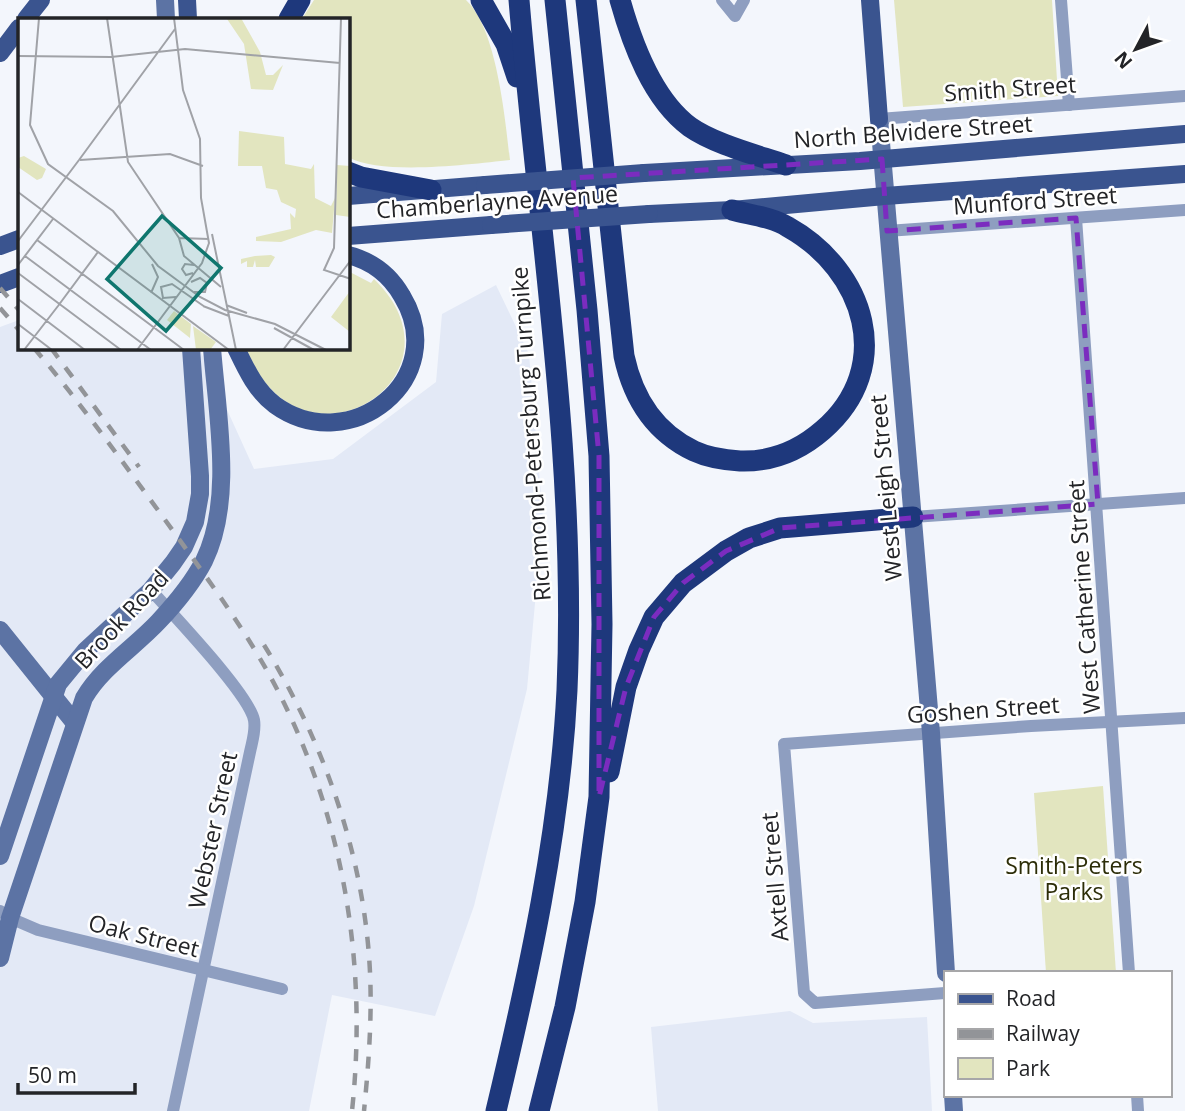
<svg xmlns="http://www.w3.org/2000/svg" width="1185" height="1111" viewBox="0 0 1185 1111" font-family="'Open Sans',sans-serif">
	<rect width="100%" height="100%" fill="#f3f6fc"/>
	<g fill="#e3e9f6">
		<path d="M 496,285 L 529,354 L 543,518 L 527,689 L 474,906 L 435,1016 L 332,995 L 309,1111 L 0,1111 L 0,327 L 19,320 L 19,348 L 199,348 L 254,469 L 333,459 L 436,382 L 442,314 Z"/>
		<path d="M 790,1011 L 813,1023 L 927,1017 L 932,1111 L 658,1111 L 651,1027 Z"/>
	</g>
	<g fill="#e2e5bf">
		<path d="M 314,0 L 466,0 C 497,29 505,118 510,160 C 471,164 382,176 348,157 L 348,19 L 302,19 Z"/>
		<path d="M 894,0 L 1052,0 L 1058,96 L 903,107 Z"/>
		<path d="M 348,271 L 371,283 L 374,279 C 465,367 331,467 264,381 C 256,371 251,359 246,348 L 348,348 Z"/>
		<path d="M 1103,786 L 1116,973 L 1046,973 L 1034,793 Z"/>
	</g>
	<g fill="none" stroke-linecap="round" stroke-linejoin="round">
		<g stroke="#8e9ec0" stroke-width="12">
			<path d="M 722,0 L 735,16 L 744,0"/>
			<path d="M 1061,0 L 1069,105"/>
			<path d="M 879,119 L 1185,96"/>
			<path d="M 1076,218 L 1129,973"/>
			<path d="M 887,231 L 1185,210"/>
			<path d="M 913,517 L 1185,498"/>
			<path d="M 151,590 C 172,614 249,694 254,720 C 256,731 252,742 250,752 L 173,1111"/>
			<path d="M 0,911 L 10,918 L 38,930 L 282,989"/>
			<path d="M 945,993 L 815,1003 L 804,993 L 784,744 L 1031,726 L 1185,718"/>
			<path d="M 1137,1095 L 1138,1111"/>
		</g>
		<g stroke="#5c73a4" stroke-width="18">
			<path d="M 165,0 L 166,19"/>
			<path d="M 879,119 L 931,733 L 946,973"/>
			<path d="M 0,630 L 74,722"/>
			<path d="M 0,856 L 58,684 L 86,650 L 151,590 L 173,563 L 184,547 L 195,522 L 200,494 L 200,476 L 191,348"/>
			<path d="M 0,958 L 10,918 L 84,698 C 102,667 135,647 159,621 C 175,604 193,582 204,561 C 234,500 217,414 212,348"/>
			<path d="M 953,1095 L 954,1111"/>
		</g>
		<g stroke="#3a548f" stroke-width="18">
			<path d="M 187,0 L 188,19"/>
			<path d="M 870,0 L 879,119"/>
			<path d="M 26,19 L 41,0"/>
			<path d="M 0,53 L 19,28"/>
			<path d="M 644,173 L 860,161 L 1185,134"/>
			<path d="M 348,196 L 485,185"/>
			<path d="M 649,214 L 732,210 L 885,196 L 1185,174"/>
			<path d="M 348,236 L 491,225"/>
			<path d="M 0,246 L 19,239"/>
			<path d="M 0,284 L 19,277"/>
			<path d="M 236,348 C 246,369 256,391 275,405 C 350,459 452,378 402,296 C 390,275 372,261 348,255"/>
		</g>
		<g stroke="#1e387c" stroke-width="21">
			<path d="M 481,0 L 506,44 L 517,77"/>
			<path d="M 586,0 L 624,356 C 633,398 654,432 694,451 C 709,458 724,460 740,461 C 772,462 799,451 823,430 C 896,367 865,270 788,227 C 772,217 751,215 732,210"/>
			<path d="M 620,0 C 632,43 652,99 690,127 C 714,144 757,155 786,165"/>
			<path d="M 289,19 L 300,0"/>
			<path d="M 348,172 L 361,177 L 431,190"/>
			<path d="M 609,772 L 626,687 L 639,650 L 654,617 L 683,583 L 726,551 L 749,538 L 780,528 L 913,517"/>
			<path d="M 496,1111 C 529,973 560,832 567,690 C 577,459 538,229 519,0"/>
			<path d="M 539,1111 L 565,1007 L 585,902 L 599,797 L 602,624 L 599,456 L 587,310 L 555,0"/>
		</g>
		<g stroke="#929498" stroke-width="4.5" stroke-dasharray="12 12" stroke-linecap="butt">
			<path d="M 0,288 L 19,310"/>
			<path d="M 0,308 L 19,330"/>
			<path d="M 34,348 C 80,402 121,460 163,517 C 206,577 252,637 284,703 C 346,830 367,971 352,1111"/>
			<path d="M 51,348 L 139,467"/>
			<path d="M 264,645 C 321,737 361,847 369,956 C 373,1008 369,1060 364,1111"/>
		</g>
		<g stroke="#3a548f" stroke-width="18">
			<path d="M 485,185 L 644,173"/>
			<path d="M 491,225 L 649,214"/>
		</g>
	</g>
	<path fill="none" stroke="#7b2cbf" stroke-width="5" stroke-dasharray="14 9" stroke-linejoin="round" d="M 882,159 L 887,231 L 1076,218 L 1098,504 L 780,528 L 726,551 L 683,583 L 654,617 L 626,687 L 599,797 L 599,456 L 573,178 Z"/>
	<g text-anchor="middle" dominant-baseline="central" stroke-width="5" stroke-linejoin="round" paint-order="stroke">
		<g font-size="23" fill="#232427" stroke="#fff">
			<text transform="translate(1010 88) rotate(-4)">Smith Street</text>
			<text transform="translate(913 131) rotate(-4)">North Belvidere Street</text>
			<text transform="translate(1035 200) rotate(-4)">Munford Street</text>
			<text transform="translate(497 201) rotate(-4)">Chamberlayne Avenue</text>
			<text transform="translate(530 434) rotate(-94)">Richmond-Petersburg Turnpike</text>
			<text transform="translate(885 488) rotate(-95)">West Leigh Street</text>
			<text transform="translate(1083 597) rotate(-94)">West Catherine Street</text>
			<text transform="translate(121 619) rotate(-47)">Brook Road</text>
			<text transform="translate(983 709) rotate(-4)">Goshen Street</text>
			<text transform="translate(212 830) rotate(-78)">Webster Street</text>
			<text transform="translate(774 877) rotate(-95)">Axtell Street</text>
			<text transform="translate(144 935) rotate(14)">Oak Street</text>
		</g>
		<g font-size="23" fill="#2c2d08" stroke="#fff">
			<text x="1074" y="865">Smith-Peters<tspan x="1074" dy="26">Parks</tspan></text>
		</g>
	</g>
	<g transform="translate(18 18)">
		<rect width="332" height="332" fill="#f3f6fc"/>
		<path d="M 223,0 L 242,34 L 248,57 L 255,57 L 265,47 L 255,72 L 233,71 L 226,26 L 209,1 ZM 221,113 L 266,119 L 267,146 L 293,151 L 296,146 L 297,180 L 313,188 L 317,180 L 314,215 L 298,212 L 263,224 L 238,223 L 238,219 L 273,211 L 272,195 L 277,200 L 278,191 L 263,184 L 259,172 L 248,170 L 244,148 L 220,148 ZM 6,138 L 28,151 L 24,160 L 19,162 L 0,149 L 0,140 ZM 319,147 L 332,148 L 332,199 L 318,197 ZM 237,238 L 253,237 L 257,239 L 251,249 L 238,249 L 237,242 L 235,249 L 229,249 L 229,243 L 223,246 L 223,241 ZM 332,273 L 332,314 L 313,299 ZM 156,293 L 173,306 L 172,320 L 149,302 ZM 175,308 L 198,324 L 192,332 L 178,332 Z" fill="#e2e5bf"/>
		<path fill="none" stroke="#a0a2a7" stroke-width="2" d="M 21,0 L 12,107 L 30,146 L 95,193 L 140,248 L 182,279 L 207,292 L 257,306 L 308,332M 89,0 L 110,144 L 161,220 L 166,238 L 203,269M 323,0 L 316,230 L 306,252 L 333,261M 0,38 L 93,39 L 167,31 L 322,45M 61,142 L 157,11M 62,142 L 152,136 L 185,148M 0,174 L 80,234M 194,216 L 218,332M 161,220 L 191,221M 19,222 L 166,332M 0,223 L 61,142M 7,238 L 133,332M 0,247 L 35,201M 0,255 L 103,332M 175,255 L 168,257 L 164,251 L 167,246 L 176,247M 173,264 L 182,260 L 189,265 L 187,274 L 176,274M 133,275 L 140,259 L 134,246M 158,279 L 145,280 L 143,269 L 154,266 L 187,289M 0,281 L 67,332M 208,287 L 229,295M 40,288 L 80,234 L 211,332M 185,288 L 211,298M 0,306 L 34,332M 256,310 L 296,332M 6,332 L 40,288M 119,332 L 184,245 L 191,225 L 183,180 L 182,121 L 165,72 L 156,0M 265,332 L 333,242"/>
		<path fill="#0f766e" fill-opacity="0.15" stroke="#0f766e" stroke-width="3.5" d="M 144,198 L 203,250 L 148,313 L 89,261 Z"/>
		<rect width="332" height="332" fill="none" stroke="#232427" stroke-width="3.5"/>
	</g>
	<rect x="944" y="971" width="228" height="126" fill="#ffffff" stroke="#a7a7a9" stroke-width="2"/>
	<rect x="958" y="994" width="35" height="10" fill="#3a548f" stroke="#a7a7a9" stroke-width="2"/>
	<text x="1006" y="1006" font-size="21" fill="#232427">Road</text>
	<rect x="958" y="1029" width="35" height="10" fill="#929498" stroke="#a7a7a9" stroke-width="2"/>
	<text x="1006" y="1041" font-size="21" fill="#232427">Railway</text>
	<rect x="958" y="1058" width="35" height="21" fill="#e2e5bf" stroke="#a7a7a9" stroke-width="2"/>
	<text x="1006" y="1076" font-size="21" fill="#232427">Park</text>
	<g transform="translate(1136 49) rotate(229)" stroke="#ffffff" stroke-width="5" paint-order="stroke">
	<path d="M0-5L12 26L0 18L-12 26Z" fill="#232427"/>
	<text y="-10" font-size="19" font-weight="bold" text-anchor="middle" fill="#232427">N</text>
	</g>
	<path d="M18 1083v10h117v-10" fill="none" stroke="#232427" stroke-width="3.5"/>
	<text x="28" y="1083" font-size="21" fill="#232427" stroke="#ffffff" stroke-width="5" paint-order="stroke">50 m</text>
</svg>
